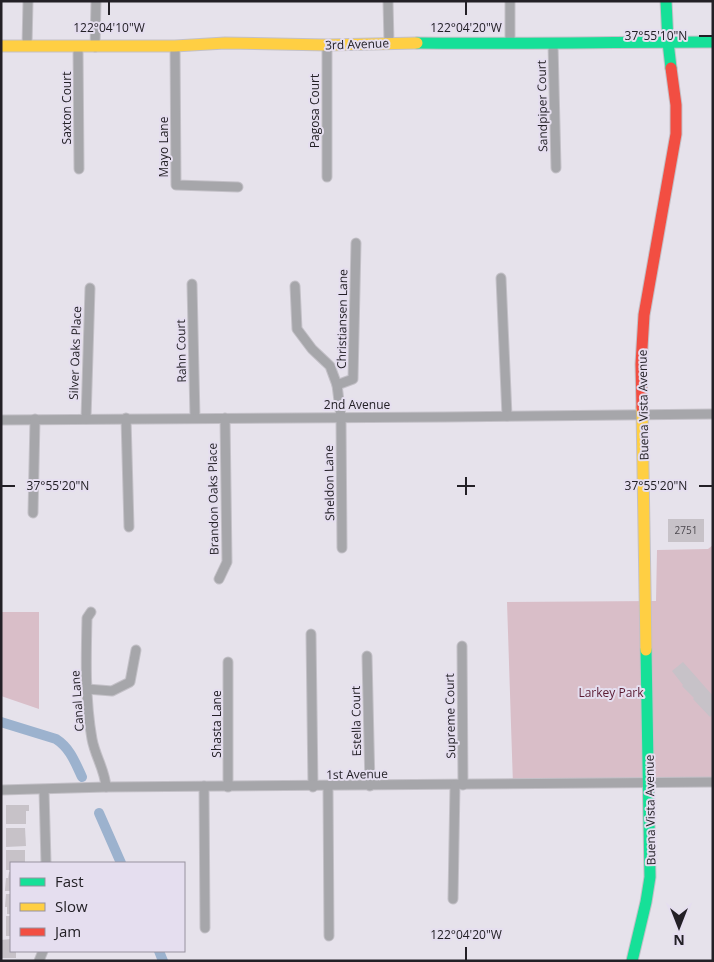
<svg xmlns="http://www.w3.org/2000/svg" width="714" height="962" viewBox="0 0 714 962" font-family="'Open Sans',sans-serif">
	<rect width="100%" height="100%" fill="#e6e2eb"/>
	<g fill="#d9bec8">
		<path d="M 713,545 L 713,782 L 513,785 L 507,602 L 656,601 L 657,550 L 708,549 Z"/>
		<path d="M 1,612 L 39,612 L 39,709 L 1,696 Z"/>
	</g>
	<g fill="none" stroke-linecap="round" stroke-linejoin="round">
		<g stroke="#9cb2ce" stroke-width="10">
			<path d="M 1,722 L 56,739 C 70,748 75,762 82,777"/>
			<path d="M 99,813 L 121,863"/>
			<path d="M 159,951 L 163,961"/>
		</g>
	</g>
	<g fill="#c7c2c8">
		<rect x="668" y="519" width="36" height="23"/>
		<path d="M 683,662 L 713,696 L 713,714 L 710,717 L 693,699 L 694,698 L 682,686 L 683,685 L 672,671 Z"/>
		<path d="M 6,805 L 29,805 L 29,811 L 26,811 L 26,824 L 6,824 Z"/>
		<path d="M 6,828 L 25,828 L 26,846 L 6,847 Z"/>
		<path d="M 6,850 L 25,850 L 25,863 L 11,863 L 11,870 L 6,870 Z"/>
		<path d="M 9,872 L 11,872 L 11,891 L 5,891 L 6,878 L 8,878 Z"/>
		<path d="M 6,894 L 11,894 L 11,914 L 7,914 L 7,907 L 5,907 Z"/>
		<rect x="6" y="916" width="5" height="20"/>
		<path d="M 11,939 L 11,951 L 16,951 L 16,958 L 1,958 L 1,940 Z"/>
	</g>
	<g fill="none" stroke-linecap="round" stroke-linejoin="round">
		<defs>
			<g id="street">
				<path d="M 388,1 L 389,43"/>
				<path d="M 510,43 L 510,1"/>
				<path d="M 553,44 L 556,168"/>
				<path d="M 327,45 L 327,177"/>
				<path d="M 27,46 L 28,1"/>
				<path d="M 175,46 L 176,185 L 238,187"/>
				<path d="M 78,47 L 79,169"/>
				<path d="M 95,47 L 96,1"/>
				<path d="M 501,278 L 507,416"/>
				<path d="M 192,284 L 195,418"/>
				<path d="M 295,286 L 297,329 L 312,349 L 330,366 L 337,385 L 341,417 L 342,548"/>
				<path d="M 337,385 L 353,379 L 356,243"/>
				<path d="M 126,418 L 129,527"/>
				<path d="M 86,419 L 90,288"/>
				<path d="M 1,420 L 446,417 L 713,414"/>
				<path d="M 33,513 L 35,419"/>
				<path d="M 219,579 L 227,562 L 225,418"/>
				<path d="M 91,612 L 87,618 C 86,658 85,700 92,739 C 95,756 105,770 106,787"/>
				<path d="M 311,634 L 313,787"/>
				<path d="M 462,646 L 463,785"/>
				<path d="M 367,656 L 370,786"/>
				<path d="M 228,662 L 228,787"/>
				<path d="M 87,689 L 112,691 L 130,682 L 136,650"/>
				<path d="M 204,786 L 205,928"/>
				<path d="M 328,787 L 329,936"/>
				<path d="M 1,790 L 106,787 L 713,782"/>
				<path d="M 44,790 L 46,863"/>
				<path d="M 453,899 L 455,785"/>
				<path d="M 39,961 L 43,951"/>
			</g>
			<g id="fast">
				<path d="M 666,1 L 668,42 L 671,68"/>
				<path d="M 417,43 C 516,44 614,42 713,42"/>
				<path d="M 632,961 L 646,902 L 650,877 L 646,650"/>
			</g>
			<g id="slow">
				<path d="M 1,46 L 175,46 L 225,43 L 327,45 L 417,43"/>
				<path d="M 642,408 L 646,650"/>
			</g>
			<path id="jam" d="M 642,408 L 641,364 L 644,315 L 676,134 L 676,105 L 671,68"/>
		</defs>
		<use href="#street" stroke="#c3c0c7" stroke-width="11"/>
		<use href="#fast" stroke="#c3c0c7" stroke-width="13"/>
		<use href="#slow" stroke="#c3c0c7" stroke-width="13"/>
		<use href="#jam" stroke="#c3c0c7" stroke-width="13"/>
		<use href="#street" stroke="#a6a6aa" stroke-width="9"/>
		<use href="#fast" stroke="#16e098" stroke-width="11"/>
		<use href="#slow" stroke="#ffcf43" stroke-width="11"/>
		<use href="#jam" stroke="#f24e42" stroke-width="11"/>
	</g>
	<path fill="none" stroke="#232026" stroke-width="2" d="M 109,2 L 109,15M 466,2 L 466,15M 699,36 L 712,36M 466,477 L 466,495M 2,486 L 15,486M 457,486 L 475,486M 699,486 L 712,486M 466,947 L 466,960"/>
	<g text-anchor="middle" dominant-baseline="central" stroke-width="4" stroke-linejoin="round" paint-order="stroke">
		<g font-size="10" fill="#4c484e">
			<text x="686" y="530">2751</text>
		</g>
		<g font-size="12" fill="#232026" stroke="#e5deef">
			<text transform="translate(357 44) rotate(-2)">3rd Avenue</text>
			<text transform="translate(542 106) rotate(-91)">Sandpiper Court</text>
			<text transform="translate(66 108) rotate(-90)">Saxton Court</text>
			<text transform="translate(314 111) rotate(-90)">Pagosa Court</text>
			<text transform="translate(163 147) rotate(-90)">Mayo Lane</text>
			<text transform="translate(342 319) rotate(-89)">Christiansen Lane</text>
			<text transform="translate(181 351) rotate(-91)">Rahn Court</text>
			<text transform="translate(75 353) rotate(-88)">Silver Oaks Place</text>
			<text x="357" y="404">2nd Avenue</text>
			<text transform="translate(643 405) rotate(-91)">Buena Vista Avenue</text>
			<text transform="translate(329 483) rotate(-91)">Sheldon Lane</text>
			<text transform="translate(213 499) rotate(-91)">Brandon Oaks Place</text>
			<text transform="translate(77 701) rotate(-94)">Canal Lane</text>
			<text transform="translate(450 716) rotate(-91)">Supreme Court</text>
			<text transform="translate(356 721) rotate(-91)">Estella Court</text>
			<text transform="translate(216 724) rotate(-90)">Shasta Lane</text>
			<text transform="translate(357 774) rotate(-1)">1st Avenue</text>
			<text transform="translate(650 810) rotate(-91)">Buena Vista Avenue</text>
		</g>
		<g font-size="12" fill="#5a1b32" stroke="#e5deef">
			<text x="611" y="692">Larkey Park</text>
		</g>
	</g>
	<g font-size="12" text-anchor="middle" fill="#232026" stroke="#e5deef" stroke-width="4" stroke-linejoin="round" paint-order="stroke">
		<text x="109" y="32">122°04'10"W</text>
		<text x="466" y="32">122°04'20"W</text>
		<text x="656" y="40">37°55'10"N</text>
		<text x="656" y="490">37°55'20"N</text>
		<text x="58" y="490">37°55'20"N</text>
		<text x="466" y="939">122°04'20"W</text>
	</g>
	<rect width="714" height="962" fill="none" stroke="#232026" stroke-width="5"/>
	<rect x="10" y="862" width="175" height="90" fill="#e5deef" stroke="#97929f"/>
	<rect x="20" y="878" width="25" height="8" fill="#16e098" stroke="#97929f"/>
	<text x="55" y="887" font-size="15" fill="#232026">Fast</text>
	<rect x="20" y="903" width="25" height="8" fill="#ffcf43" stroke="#97929f"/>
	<text x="55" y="912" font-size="15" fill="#232026">Slow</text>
	<rect x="20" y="928" width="25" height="8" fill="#f24e42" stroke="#97929f"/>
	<text x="55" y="937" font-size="15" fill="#232026">Jam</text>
	<g transform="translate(679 927) rotate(180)" stroke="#e5deef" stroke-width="4" paint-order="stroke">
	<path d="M0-4L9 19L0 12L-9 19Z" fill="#232026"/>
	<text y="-8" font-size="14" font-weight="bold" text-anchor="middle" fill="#232026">N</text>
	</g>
</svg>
